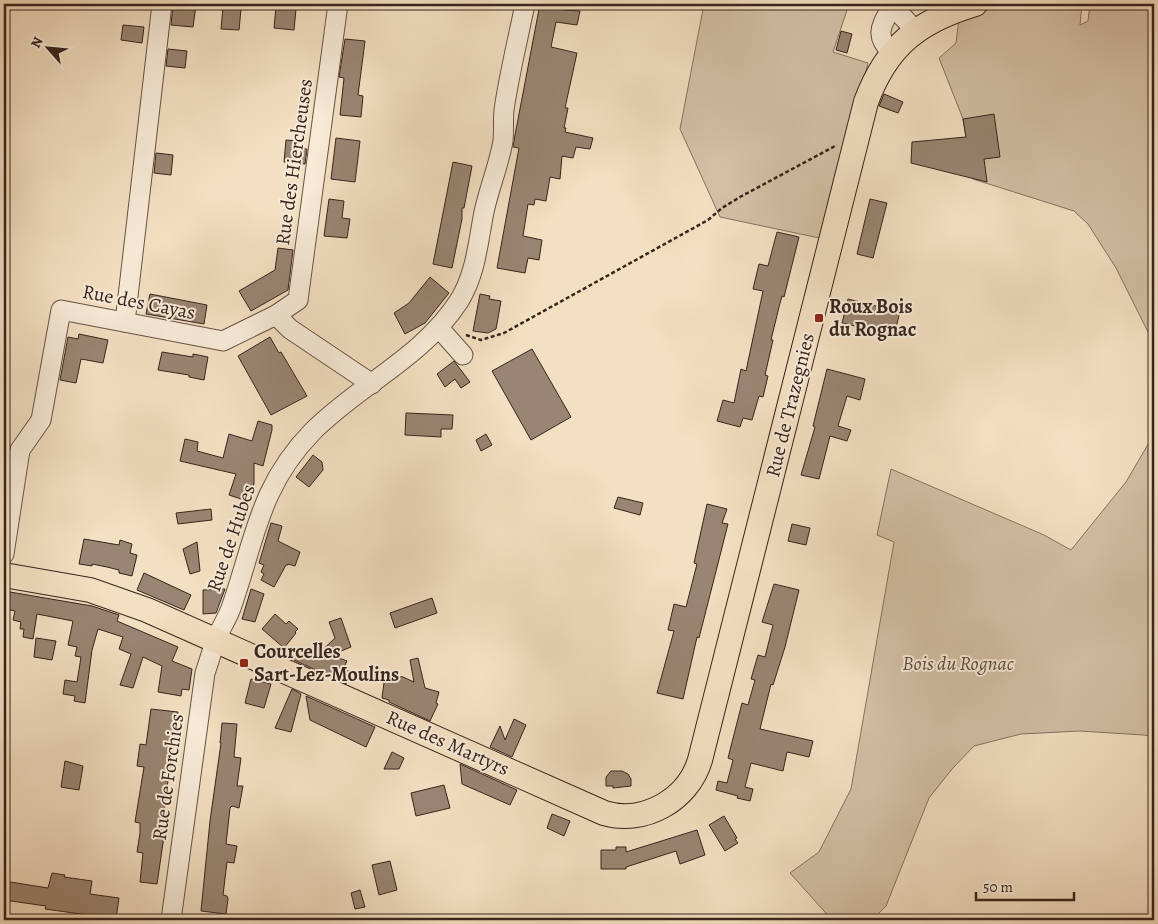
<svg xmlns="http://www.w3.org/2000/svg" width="1158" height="924" viewBox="0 0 1158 924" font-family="Alegreya,serif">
	<rect width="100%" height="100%" fill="#f3dfc1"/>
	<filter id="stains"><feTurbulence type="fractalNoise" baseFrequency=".004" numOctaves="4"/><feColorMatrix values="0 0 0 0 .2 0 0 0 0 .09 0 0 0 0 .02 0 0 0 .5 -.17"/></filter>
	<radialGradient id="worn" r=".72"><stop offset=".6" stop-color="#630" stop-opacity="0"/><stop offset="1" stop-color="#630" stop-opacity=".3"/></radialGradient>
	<g fill="#d3bfa5" stroke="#867261">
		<path d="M 704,4 L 816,4 L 847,10 L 833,52 L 868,63 L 824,239 L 720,217 L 680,129 Z"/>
		<path d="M 1007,4 L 1082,4 L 1080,25 L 1088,21 L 1090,4 L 1154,4 L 1154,344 L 1116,268 L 1088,224 L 1074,211 L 973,179 L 963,119 L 939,58 L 956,43 L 959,18 Z"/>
		<path d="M 1154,434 L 1154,737 L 1144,735 L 1080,731 L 1021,734 L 974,746 L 952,769 L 929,798 L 886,906 L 872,920 L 832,920 L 790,873 L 819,852 L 851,789 L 894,542 L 877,535 L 891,469 L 1044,535 L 1071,550 L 1126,482 Z"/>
	</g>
	<g fill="#998572" stroke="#38241d">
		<path d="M 173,4 L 196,5 L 193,27 L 171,25 Z"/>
		<path d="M 540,4 L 565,4 L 564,10 L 580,11 L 577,25 L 556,22 L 551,47 L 577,53 L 565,108 L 568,108 L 564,128 L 566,128 L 565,132 L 593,138 L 590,149 L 576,147 L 573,158 L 562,156 L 560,179 L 550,177 L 546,201 L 535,199 L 534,205 L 528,204 L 523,236 L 542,240 L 539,260 L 528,258 L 525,273 L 497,268 L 519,148 L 513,147 L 515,135 Z"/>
		<path d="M 223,7 L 241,9 L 239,30 L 221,29 Z"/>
		<path d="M 276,7 L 296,9 L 294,30 L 274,28 Z"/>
		<path d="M 123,25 L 144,27 L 142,43 L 121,40 Z"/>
		<path d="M 841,31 L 852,34 L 847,53 L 836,50 Z"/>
		<path d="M 345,39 L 365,41 L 358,95 L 363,96 L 361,117 L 340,115 L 344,78 L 339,77 Z"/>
		<path d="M 168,49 L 187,51 L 185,68 L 166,66 Z"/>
		<path d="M 884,94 L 903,102 L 898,113 L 879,106 Z"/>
		<path d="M 994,114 L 1000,157 L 984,159 L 987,182 L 911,163 L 912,142 L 966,137 L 963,119 Z"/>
		<path d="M 336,138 L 360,141 L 355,182 L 331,179 Z"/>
		<path d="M 286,140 L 297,141 L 296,148 L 307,149 L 305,164 L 284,162 Z"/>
		<path d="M 156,153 L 173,155 L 171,175 L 154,173 Z"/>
		<path d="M 453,162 L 472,166 L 464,208 L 462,208 L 462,219 L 452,268 L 433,264 Z"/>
		<path d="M 329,199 L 344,201 L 342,218 L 350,219 L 347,238 L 324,236 Z"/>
		<path d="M 870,199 L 887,203 L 873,258 L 857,254 Z"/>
		<path d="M 777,232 L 799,237 L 784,297 L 782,296 L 779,307 L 771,340 L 773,340 L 765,375 L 768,376 L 763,397 L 759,396 L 752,420 L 743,418 L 740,427 L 717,421 L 723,400 L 734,403 L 741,369 L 746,371 L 763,291 L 753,289 L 759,264 L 768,266 Z"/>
		<path d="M 278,248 L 293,250 L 288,290 L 251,311 L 239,291 L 275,270 Z"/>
		<path d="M 430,277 L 449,293 L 425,323 L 405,334 L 394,313 L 409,303 Z"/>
		<path d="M 150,294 L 207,305 L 204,324 L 146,314 Z"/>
		<path d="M 480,294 L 490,296 L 489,299 L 501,301 L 496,329 L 488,333 L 473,331 Z"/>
		<path d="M 848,299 L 900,312 L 894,335 L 842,323 Z"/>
		<path d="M 79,334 L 108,340 L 103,363 L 81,359 L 76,383 L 60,380 L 68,337 L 78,339 Z"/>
		<path d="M 270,337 L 279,353 L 281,352 L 307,396 L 271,415 L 238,356 Z"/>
		<path d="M 532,349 L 571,417 L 531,440 L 492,371 Z"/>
		<path d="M 162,352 L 193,357 L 193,354 L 208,357 L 204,380 L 189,377 L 189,375 L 158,370 Z"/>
		<path d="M 454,361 L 470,382 L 461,388 L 455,379 L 445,387 L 437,374 Z"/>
		<path d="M 827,369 L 865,379 L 860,400 L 847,396 L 838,426 L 851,430 L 847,441 L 830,436 L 819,479 L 801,475 L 815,427 L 813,426 Z"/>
		<path d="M 406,413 L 453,415 L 452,429 L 441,429 L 441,437 L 405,435 Z"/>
		<path d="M 258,421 L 272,425 L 272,430 L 263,466 L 254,463 L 254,484 L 247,501 L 229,495 L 236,474 L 180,461 L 185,439 L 198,442 L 197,451 L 223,458 L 229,434 L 252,441 Z"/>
		<path d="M 486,434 L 492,445 L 481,451 L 476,440 Z"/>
		<path d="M 313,455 L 322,462 L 323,470 L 309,487 L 296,477 Z"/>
		<path d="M 618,497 L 643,503 L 640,515 L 614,508 Z"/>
		<path d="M 707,504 L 727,509 L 722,523 L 728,524 L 699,638 L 697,637 L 683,699 L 657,693 L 674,631 L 668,630 L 674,604 L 686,607 L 697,564 L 694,563 Z"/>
		<path d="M 211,509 L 212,520 L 178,524 L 176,513 Z"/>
		<path d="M 271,523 L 282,526 L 278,541 L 300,552 L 295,566 L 288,564 L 288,565 L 286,565 L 274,587 L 261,580 L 264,574 L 261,572 L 264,565 L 259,563 Z"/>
		<path d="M 792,524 L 810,528 L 806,545 L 788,541 Z"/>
		<path d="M 84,539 L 119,545 L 120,540 L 132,544 L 130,553 L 137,555 L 132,576 L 119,573 L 119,570 L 107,567 L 92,564 L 92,566 L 79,564 Z"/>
		<path d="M 197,542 L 200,571 L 190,574 L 183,549 Z"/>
		<path d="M 144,573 L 191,595 L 184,610 L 137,590 Z"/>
		<path d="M 774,584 L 799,590 L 785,647 L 773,685 L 771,684 L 760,729 L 813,741 L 809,757 L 787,752 L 783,771 L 751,763 L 745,787 L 753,789 L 750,801 L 737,798 L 738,796 L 716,790 L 718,781 L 727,783 L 733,760 L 728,758 L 742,703 L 748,705 L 755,680 L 751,679 L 758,655 L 765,657 L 773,625 L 762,622 Z"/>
		<path d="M 225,589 L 216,613 L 203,614 L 203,590 Z"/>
		<path d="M 251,589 L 264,594 L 255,622 L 242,619 Z"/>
		<path d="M 4,591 L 92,606 L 119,615 L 117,621 L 178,647 L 172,661 L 192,669 L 189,690 L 182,689 L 181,696 L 158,692 L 162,666 L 143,657 L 133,688 L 120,685 L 131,654 L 119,649 L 123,637 L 98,629 L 92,650 L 85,703 L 74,701 L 75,696 L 63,694 L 65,680 L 77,682 L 81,657 L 75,656 L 77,647 L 68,645 L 73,621 L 37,614 L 33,639 L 23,637 L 24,629 L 20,629 L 21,622 L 13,620 L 15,611 L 6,609 L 7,605 L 4,604 Z"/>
		<path d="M 432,598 L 437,613 L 395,628 L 390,613 Z"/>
		<path d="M 275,614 L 286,624 L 289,621 L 298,629 L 295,632 L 296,633 L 284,648 L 262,629 Z"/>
		<path d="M 341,618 L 351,647 L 331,655 L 347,661 L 343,669 L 351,672 L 346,684 L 294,660 L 298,650 L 315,657 L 335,638 L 329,622 Z"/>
		<path d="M 36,638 L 56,641 L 52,660 L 34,657 Z"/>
		<path d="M 418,658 L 425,688 L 439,692 L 436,703 L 438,704 L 430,721 L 389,702 L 389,700 L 382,698 L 385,675 L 403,677 L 414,682 L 410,660 Z"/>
		<path d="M 251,679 L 271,684 L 264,708 L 245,703 Z"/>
		<path d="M 292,689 L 301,694 L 291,732 L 275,728 Z"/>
		<path d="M 306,696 L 375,727 L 366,747 L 310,720 Z"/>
		<path d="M 151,709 L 178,712 L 160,836 L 164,836 L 157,884 L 140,882 L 143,853 L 137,852 L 140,833 L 140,823 L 135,822 L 144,767 L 137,766 L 140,744 L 146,745 Z"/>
		<path d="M 514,719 L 526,725 L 512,757 L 490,747 L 500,726 L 505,740 Z"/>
		<path d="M 222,723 L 237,724 L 234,757 L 241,758 L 237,786 L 243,786 L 239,808 L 232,806 L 230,808 L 226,844 L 237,846 L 234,863 L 227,862 L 223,895 L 227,896 L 228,899 L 226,914 L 201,911 L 210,821 L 221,743 L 220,743 Z"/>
		<path d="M 392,752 L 404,758 L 399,769 L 384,769 Z"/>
		<path d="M 65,761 L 83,766 L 79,790 L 61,787 Z"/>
		<path d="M 460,764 L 517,790 L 510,805 L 462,784 Z"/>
		<path d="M 611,771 L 622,771 L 628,774 L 631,779 L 631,786 L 613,788 L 613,786 L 606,786 L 606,777 Z"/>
		<path d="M 444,785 L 450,808 L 416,816 L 411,793 Z"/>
		<path d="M 552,814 L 570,821 L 564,836 L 547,828 Z"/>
		<path d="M 724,816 L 737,838 L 735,839 L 738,843 L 725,851 L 709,825 Z"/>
		<path d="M 697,830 L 705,855 L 680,864 L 676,851 L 626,867 L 626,869 L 601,869 L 601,850 L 616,850 L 616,847 L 626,847 L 626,852 Z"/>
		<path d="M 390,861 L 397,890 L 379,895 L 372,865 Z"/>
		<path d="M 52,873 L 65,875 L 64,877 L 92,881 L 90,894 L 119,898 L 116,919 L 45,909 L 46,906 L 4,900 L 4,881 L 48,888 Z"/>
		<path d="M 360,890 L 365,907 L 355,909 L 351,893 Z"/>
	</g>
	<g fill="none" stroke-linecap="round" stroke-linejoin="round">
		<defs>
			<g id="minor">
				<path d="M 892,53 C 876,37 879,29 890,10 L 899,13 L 916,31"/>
				<path d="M 276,315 L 290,329 L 372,384"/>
				<path d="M 125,322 L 162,4"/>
				<path d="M 439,328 L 463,355"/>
				<path d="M 4,554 L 20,450 L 41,420 L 61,310 L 223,341 L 276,315 L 298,300 L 338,4"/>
				<path d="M 171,920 L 205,673 C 209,662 212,650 216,640 C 220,629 227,619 231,608 C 255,540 259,486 313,431 C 360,384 422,358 459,301 C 476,274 478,242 484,212 C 489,188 499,165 503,141 C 504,131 503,120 504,110 C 509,75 518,39 525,4"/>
			</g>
			<path id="major" d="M 4,575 L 90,590 L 147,610 L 604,813 C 644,825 688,800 700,760 L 866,102 C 887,45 919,21 975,4"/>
		</defs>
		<use href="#minor" stroke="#675346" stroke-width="21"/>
		<use href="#major" stroke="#38241d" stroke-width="26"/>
		<path stroke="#38241d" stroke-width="2.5" stroke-dasharray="4 2.5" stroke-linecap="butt" d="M 466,335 L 481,340 L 504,333 L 708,220 L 722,208 L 740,197 L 837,145"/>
		<use href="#minor" stroke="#f7ead7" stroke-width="19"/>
		<use href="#major" stroke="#f3dfc1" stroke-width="24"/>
	</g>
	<g fill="#8f2418" stroke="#f7ead7" stroke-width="2">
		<rect x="814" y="313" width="10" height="10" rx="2.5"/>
		<rect x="239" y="658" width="10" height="10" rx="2.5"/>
	</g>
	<g text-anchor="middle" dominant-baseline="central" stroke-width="4" stroke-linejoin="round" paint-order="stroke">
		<g font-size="20" fill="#38241d" stroke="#f7ead7">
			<text transform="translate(294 162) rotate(-82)">Rue des Hiercheuses</text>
			<text transform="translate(139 302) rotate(11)">Rue des Cayas</text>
			<text transform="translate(790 405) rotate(-76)">Rue de Trazegnies</text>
			<text transform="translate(231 538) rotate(-71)">Rue de Hubes</text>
			<text transform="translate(448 743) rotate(24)">Rue des Martyrs</text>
			<text transform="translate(168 777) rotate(-82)">Rue de Forchies</text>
		</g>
		<g font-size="20" font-weight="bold" fill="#38241d" stroke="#f7ead7" text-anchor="start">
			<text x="829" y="306">Roux Bois<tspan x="829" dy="23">du Rognac</tspan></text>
			<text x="254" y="651">Courcelles<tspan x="254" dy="23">Sart-Lez-Moulins</tspan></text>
		</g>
		<g font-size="20" font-style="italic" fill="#5f4b3f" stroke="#f7ead7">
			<text x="958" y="663">Bois du Rognac</text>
		</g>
	</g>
	<rect width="1158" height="924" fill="none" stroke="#f3dfc1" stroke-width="20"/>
	<rect x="5" y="5" width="1148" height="914" fill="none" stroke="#38241d" stroke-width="2.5"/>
	<rect x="10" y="10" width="1138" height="904" fill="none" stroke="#38241d"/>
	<g transform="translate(48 48) rotate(297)" stroke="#f7ead7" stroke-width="4" paint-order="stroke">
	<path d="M0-4L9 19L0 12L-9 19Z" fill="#38241d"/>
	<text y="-8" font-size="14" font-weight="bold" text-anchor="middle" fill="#38241d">N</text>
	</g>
	<path d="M976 892v8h98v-8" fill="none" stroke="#38241d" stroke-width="2.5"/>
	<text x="983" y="892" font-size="15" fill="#38241d" stroke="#f7ead7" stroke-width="4" paint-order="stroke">50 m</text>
	<rect width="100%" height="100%" filter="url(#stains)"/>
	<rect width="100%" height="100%" fill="url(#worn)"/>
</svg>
